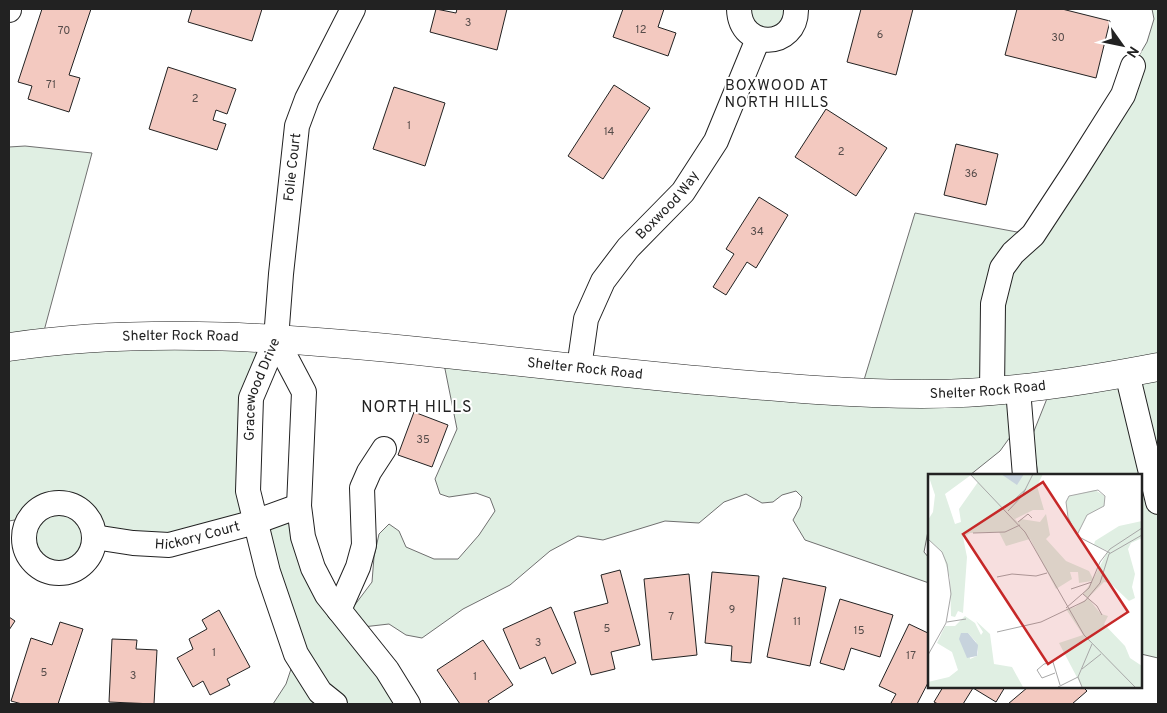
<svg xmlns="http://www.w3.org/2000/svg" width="1167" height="713" viewBox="0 0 1167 713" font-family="Overpass,sans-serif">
	<rect width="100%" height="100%" fill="#fff"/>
	<g fill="#e0efe3" stroke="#6f6f6f">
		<path d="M 739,9 L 796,9 L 772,39 Z"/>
		<path d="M 1152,9 L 1158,9 L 1158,658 L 1141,654 L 1141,476 L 1038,475 L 1032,436 L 1052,386 L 1018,389 L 1021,422 L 1000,451 L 970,475 L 930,476 L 929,526 L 924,552 L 929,558 L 929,583 L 805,540 L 793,520 L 800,507 L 802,497 L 796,491 L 782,495 L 773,502 L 762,503 L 746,494 L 724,502 L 699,523 L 665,521 L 603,540 L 578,536 L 550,551 L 510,585 L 463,609 L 422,638 L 406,635 L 389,624 L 354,628 L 408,704 L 273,704 L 286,684 L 296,654 L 255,522 L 93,548 C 89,555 86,562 79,567 C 57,581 24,567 24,539 C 24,531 28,524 31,517 L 9,521 L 9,147 L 25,146 L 92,153 L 41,342 L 276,339 L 251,398 L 255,522 L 299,506 L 343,614 L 354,606 L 372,582 L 374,557 L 379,534 L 389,524 L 399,531 L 406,547 L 434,559 L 458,559 L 479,535 L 495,511 L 490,498 L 476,493 L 449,497 L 440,494 L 435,479 L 457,429 L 442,354 L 860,393 L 915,213 L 1033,235 L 1147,42 L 1154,19 Z"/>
	</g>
	<g fill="#f3c9c0" stroke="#222">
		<path d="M 42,9 L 91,9 L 69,75 L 80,78 L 69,112 L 28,99 L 32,86 L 18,82 Z"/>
		<path d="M 192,9 L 262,9 L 252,41 L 188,22 Z"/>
		<path d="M 436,9 L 456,13 L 457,9 L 507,9 L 497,50 L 430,32 Z"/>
		<path d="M 623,9 L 664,9 L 658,27 L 676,33 L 668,56 L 613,37 Z"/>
		<path d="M 861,9 L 913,9 L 896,75 L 847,62 Z"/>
		<path d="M 1017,9 L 1062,9 L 1110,21 L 1096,78 L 1005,55 Z"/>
		<path d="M 168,67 L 236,89 L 227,114 L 216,110 L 213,120 L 226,124 L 217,150 L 149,129 Z"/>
		<path d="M 614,85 L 650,108 L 603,179 L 568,156 Z"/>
		<path d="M 394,87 L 445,103 L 425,166 L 373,149 Z"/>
		<path d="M 826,109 L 887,148 L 856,196 L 795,157 Z"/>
		<path d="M 956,144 L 998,154 L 986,205 L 944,195 Z"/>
		<path d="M 759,197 L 788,215 L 756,268 L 747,262 L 726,295 L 713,287 L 734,254 L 726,249 Z"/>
		<path d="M 414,412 L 448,425 L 432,467 L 398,455 Z"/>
		<path d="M 620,570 L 640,645 L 611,652 L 615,669 L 591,675 L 574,612 L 608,603 L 601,575 Z"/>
		<path d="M 712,572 L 759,576 L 751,663 L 731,661 L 732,646 L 705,643 Z"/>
		<path d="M 689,574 L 697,655 L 652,660 L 644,579 Z"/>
		<path d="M 783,578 L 826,587 L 810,666 L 767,657 Z"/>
		<path d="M 840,599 L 893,615 L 880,657 L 851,648 L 844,670 L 820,663 Z"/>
		<path d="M 551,607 L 576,663 L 552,674 L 545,657 L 520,669 L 503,629 Z"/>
		<path d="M 219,610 L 250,667 L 227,679 L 230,685 L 210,695 L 203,681 L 193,687 L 177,658 L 193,649 L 189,639 L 207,629 L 202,620 Z"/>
		<path d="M 9,617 L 15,621 L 9,630 Z"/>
		<path d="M 60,622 L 83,629 L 58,704 L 22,704 L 11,701 L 31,638 L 52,645 Z"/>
		<path d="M 909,624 L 930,634 L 930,679 L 917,704 L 894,704 L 891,703 L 896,694 L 879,686 Z"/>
		<path d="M 112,639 L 137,640 L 136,649 L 157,650 L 154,704 L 109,702 Z"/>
		<path d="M 483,640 L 513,685 L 488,701 L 490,704 L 460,704 L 437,670 Z"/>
		<path d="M 943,687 L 1005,687 L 996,702 L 973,688 L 963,704 L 938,704 L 934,702 Z"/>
		<path d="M 1028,687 L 1083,687 L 1087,691 L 1072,704 L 1008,704 Z"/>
	</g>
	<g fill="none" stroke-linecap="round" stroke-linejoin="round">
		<defs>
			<g id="minor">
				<path d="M 739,9 C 740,51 797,49 796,9"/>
				<path d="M 9,10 L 9,9"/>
				<path d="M 276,339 L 304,392 L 299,506 L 303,537 L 313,568 L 327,595 L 387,670 L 408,704"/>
				<path id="s1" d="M 579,368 L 586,319 L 603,281 L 628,248 L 683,192 L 716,141 L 758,39"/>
				<path d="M 1127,373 L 1158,502"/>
				<path d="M 1018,389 L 1025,476"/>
				<path d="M 992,391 L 993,304 L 1002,268 L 1013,253 L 1033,235 L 1075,171 L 1123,95 L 1133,66"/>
				<circle cx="59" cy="538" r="35"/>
				<path id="s2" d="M 94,537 L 133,543 L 169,545 L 255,522 L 299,506"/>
				<path d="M 339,610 L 358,567 L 364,545 L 362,488 L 369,472 L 384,449"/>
				<path id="s3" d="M 335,704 L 320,692 L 296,654 L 268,572 L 248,491 L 251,398 L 276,339 L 281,274 L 297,126 L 307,99 L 353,9"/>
			</g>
			<g id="major">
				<path id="s4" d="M 9,347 C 150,326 295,338 437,353 C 520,362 602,371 685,379 C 764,386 843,394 922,394 C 1002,394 1080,382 1158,367"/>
			</g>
		</defs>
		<use href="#minor" stroke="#222" stroke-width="26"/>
		<use href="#major" stroke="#222" stroke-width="29"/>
		<use href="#minor" stroke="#fff" stroke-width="24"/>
		<use href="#major" stroke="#fff" stroke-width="28"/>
	</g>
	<g text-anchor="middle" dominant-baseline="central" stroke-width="4" stroke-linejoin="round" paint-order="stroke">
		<g font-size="11" fill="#564c4a">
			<text x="468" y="23">3</text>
			<text x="641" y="30">12</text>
			<text x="64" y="31">70</text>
			<text x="880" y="35">6</text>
			<text x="1058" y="38">30</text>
			<text x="51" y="85">71</text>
			<text x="195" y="99">2</text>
			<text x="409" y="126">1</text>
			<text x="609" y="132">14</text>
			<text x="841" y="152">2</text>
			<text x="971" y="174">36</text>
			<text x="757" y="232">34</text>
			<text x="423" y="440">35</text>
			<text x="732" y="610">9</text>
			<text x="671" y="617">7</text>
			<text x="797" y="622">11</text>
			<text x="607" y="629">5</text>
			<text x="859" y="631">15</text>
			<text x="538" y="643">3</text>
			<text x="214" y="653">1</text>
			<text x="911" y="656">17</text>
			<text x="44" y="673">5</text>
			<text x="133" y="676">3</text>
			<text x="475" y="677">1</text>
		</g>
		<g font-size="14" fill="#222" stroke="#fff">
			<text stroke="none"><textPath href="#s3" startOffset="564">Folie Court</textPath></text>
			<text stroke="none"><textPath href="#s1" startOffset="191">Boxwood Way</textPath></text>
			<text stroke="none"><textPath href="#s4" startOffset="172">Shelter Rock Road</textPath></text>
			<text stroke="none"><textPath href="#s4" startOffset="578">Shelter Rock Road</textPath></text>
			<text stroke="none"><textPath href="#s4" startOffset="982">Shelter Rock Road</textPath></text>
			<text stroke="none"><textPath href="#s3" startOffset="338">Gracewood Drive</textPath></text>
			<text stroke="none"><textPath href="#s2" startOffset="105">Hickory Court</textPath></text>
		</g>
		<g font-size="15" letter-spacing="1" fill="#222" stroke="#fff">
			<text x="777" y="86">BOXWOOD AT<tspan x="777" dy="17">NORTH HILLS</tspan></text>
		</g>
		<g font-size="16" letter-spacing="1" fill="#222" stroke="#fff">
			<text x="417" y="408">NORTH HILLS</text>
		</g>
	</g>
	<g transform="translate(928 474)">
		<rect width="214" height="214" fill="#fff"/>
		<path d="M 0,0 L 115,0 L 109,12 L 116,36 L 105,36 L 87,45 L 90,48 L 93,45 L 112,48 L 118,40 L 122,61 L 118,65 L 138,87 L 161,97 L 165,105 L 180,77 L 166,71 L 167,67 L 191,52 L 214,47 L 214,64 L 203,69 L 200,75 L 207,100 L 204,113 L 207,124 L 201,127 L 182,109 L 176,108 L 160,124 L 173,140 L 180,142 L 176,150 L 197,172 L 202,184 L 214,192 L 214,213 L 154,213 L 131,169 L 155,161 L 138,135 L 147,133 L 160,124 L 155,120 L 164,107 L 151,109 L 150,98 L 142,98 L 144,105 L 128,115 L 102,65 L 78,72 L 71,58 L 42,59 L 35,63 L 39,83 L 35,139 L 30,137 L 27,143 L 23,142 L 22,104 L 14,78 L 0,65 L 0,46 L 5,38 L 7,21 ZM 43,1 L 50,8 L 31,35 L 33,48 L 27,50 L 17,20 ZM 167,16 L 177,22 L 176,32 L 159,41 L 149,61 L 141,47 L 138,28 L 141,22 ZM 37,142 L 47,149 L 53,161 L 55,158 L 48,147 L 62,160 L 66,190 L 84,193 L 95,213 L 0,213 L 0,208 L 21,203 L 30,196 L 24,178 L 9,169 L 17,152 L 27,152 ZM 40,159 L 48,168 L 50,178 L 49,182 L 42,185 Z" fill="#e0efe3" fill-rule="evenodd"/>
		<path d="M 73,0 L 96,0 L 89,11 ZM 33,159 L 40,159 L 50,171 L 49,182 L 39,184 L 31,165 Z" fill="#c7d3dd"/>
		<path fill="none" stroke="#a7a7a7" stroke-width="1" d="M 42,0 L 97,58 L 156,161 L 207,213M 77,34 L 98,15M 80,37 L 94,22 L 105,0M 90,48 L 100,40 L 104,44M 45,59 L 77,58 L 92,51M 149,61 L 159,41 L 176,32 L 177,22 L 170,16 L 141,22 L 138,28 L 140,43 L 147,58 L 151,63 L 182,79M 0,65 L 14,78 L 19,90 L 23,120 L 18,149 L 0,181M 69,103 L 84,100 L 108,102 L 119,99M 143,115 L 164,108M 155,120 L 169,132 L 174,141M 138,134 L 161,114 L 172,88 L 182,75 L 214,54M 19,148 L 38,145M 69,158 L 113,148 L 157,127 L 172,109 L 181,80 L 214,61M 154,195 L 173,180M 127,199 L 114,204 L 109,196 L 116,190 L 125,188 L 132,211M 130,213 L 150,203M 154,213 L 150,203 L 164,170"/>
		<path fill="#c62828" fill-opacity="0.15" stroke="#c62828" stroke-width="2.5" d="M 115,8 L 200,138 L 120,190 L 35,60 Z"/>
		<rect width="214" height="214" fill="none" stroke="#222" stroke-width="2.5"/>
	</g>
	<rect width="1167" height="713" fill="none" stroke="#222222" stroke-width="20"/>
	<g transform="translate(1122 45) rotate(123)" stroke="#ffffff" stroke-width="4" paint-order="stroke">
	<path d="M0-4L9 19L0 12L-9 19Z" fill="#222222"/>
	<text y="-8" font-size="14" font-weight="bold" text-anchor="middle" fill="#222222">N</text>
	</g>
</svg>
